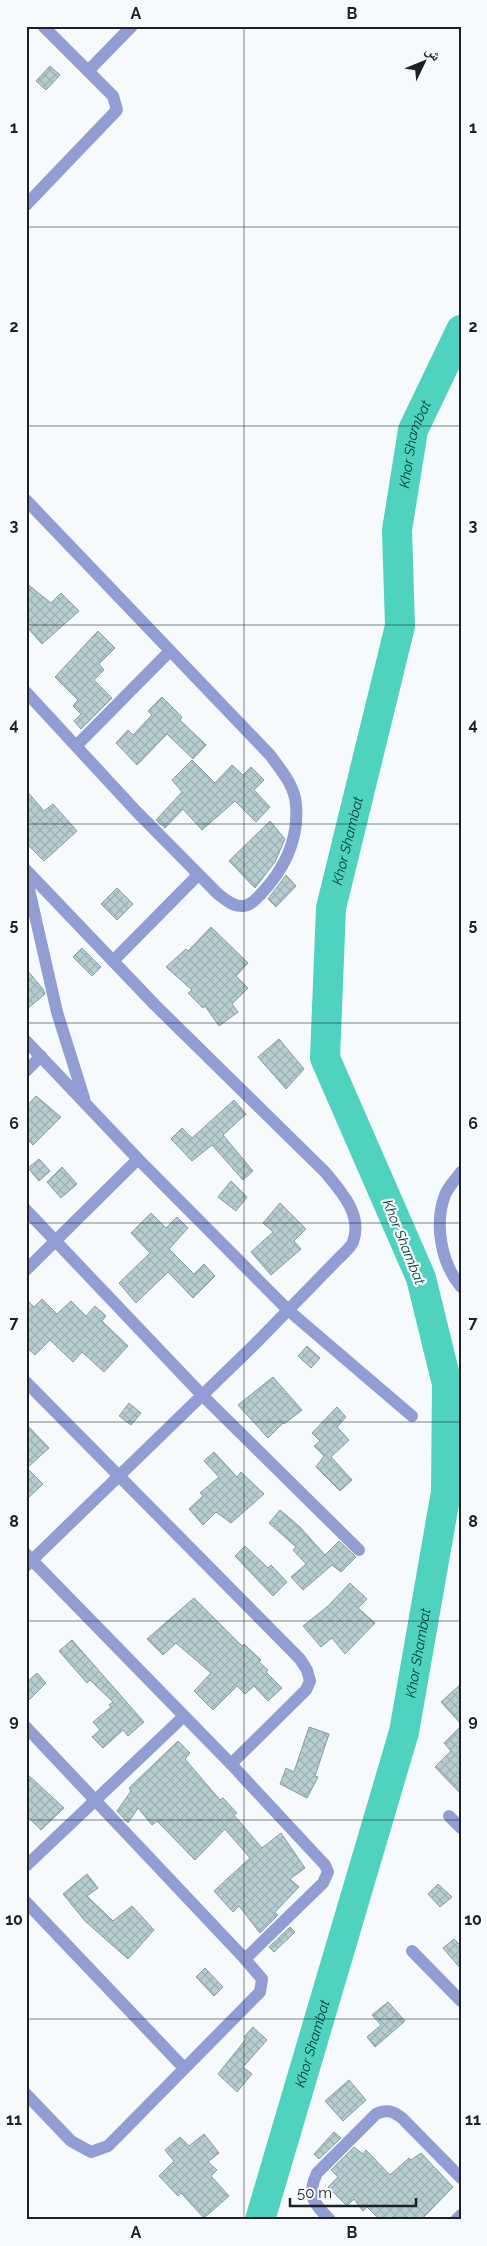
<svg xmlns="http://www.w3.org/2000/svg" width="487" height="2246" viewBox="0 0 487 2246" font-family="Raleway,'Noto Naskh Arabic',sans-serif">
	<defs>
		<pattern id="building-cross-hatch" width="8" height="8" patternUnits="userSpaceOnUse" patternTransform="scale(1.25)"><rect width="8" height="8" fill="#b6cdd1"/><path d="M0 0l8 8M0 8l8-8" fill="none" stroke="#9cb0b3"/></pattern>
	</defs>
	<rect width="100%" height="100%" fill="#f6fafc"/>
	<g fill="none" stroke-linecap="round" stroke-linejoin="round">
		<path stroke="#4fd2be" stroke-width="30" id="s1" d="M 260,2220 L 404,1732 L 446,1492 L 447,1384 L 421,1278 L 325,1058 L 331,908 L 400,626 L 397,530 L 413,430 L 461,330"/>
	</g>
	<g fill="url(#building-cross-hatch)" stroke="#889da2">
		<path d="M 50,66 L 60,75 L 46,90 L 36,81 Z"/>
		<path d="M 26,583 L 51,603 L 61,593 L 79,611 L 42,644 L 26,626 Z"/>
		<path d="M 98,631 L 115,648 L 99,664 L 104,670 L 94,680 L 112,698 L 81,729 L 74,721 L 81,714 L 73,706 L 78,700 L 55,677 Z"/>
		<path d="M 162,697 L 182,717 L 180,720 L 206,745 L 193,759 L 167,734 L 137,765 L 116,743 L 128,730 L 133,735 L 152,715 L 148,711 Z"/>
		<path d="M 192,760 L 215,783 L 232,765 L 243,775 L 251,767 L 264,780 L 254,790 L 270,807 L 256,822 L 235,801 L 202,830 L 183,809 L 165,828 L 156,820 L 182,792 L 172,780 Z"/>
		<path d="M 26,790 L 44,811 L 53,804 L 77,831 L 44,861 L 26,843 Z"/>
		<path d="M 270,821 L 285,839 L 275,862 L 255,888 L 229,861 Z"/>
		<path d="M 286,875 L 296,886 L 276,907 L 268,899 Z"/>
		<path d="M 117,888 L 133,904 L 117,920 L 101,904 Z"/>
		<path d="M 211,927 L 248,963 L 236,976 L 248,988 L 232,1004 L 238,1012 L 219,1026 L 205,1006 L 203,1008 L 188,993 L 192,990 L 166,967 L 186,949 L 188,951 Z"/>
		<path d="M 82,948 L 101,967 L 92,976 L 73,957 Z"/>
		<path d="M 26,969 L 43,989 L 45,994 L 26,1010 Z"/>
		<path d="M 279,1039 L 304,1069 L 286,1089 L 258,1057 Z"/>
		<path d="M 36,1096 L 61,1117 L 33,1145 L 26,1138 L 26,1107 Z"/>
		<path d="M 234,1100 L 246,1114 L 223,1135 L 253,1171 L 243,1180 L 212,1145 L 192,1161 L 171,1139 L 182,1128 L 192,1138 Z"/>
		<path d="M 39,1159 L 50,1171 L 39,1181 L 28,1168 Z"/>
		<path d="M 62,1167 L 77,1184 L 61,1198 L 47,1182 Z"/>
		<path d="M 231,1181 L 247,1197 L 236,1211 L 218,1197 Z"/>
		<path d="M 280,1203 L 306,1229 L 294,1241 L 301,1249 L 271,1275 L 251,1252 L 273,1232 L 263,1223 Z"/>
		<path d="M 151,1213 L 166,1228 L 177,1217 L 188,1228 L 169,1249 L 194,1274 L 204,1264 L 215,1276 L 193,1298 L 168,1272 L 136,1303 L 119,1283 L 150,1253 L 131,1233 Z"/>
		<path d="M 26,1299 L 34,1307 L 42,1299 L 57,1314 L 71,1301 L 86,1316 L 95,1306 L 106,1316 L 102,1321 L 128,1346 L 104,1372 L 82,1352 L 73,1362 L 50,1340 L 35,1355 L 26,1347 Z"/>
		<path d="M 307,1346 L 320,1358 L 311,1368 L 298,1356 Z"/>
		<path d="M 273,1377 L 302,1410 L 284,1424 L 283,1423 L 268,1438 L 238,1405 Z"/>
		<path d="M 129,1403 L 141,1413 L 131,1425 L 119,1416 Z"/>
		<path d="M 337,1407 L 346,1417 L 337,1427 L 349,1440 L 331,1457 L 352,1480 L 340,1491 L 316,1467 L 324,1456 L 314,1446 L 320,1441 L 312,1433 Z"/>
		<path d="M 26,1424 L 49,1448 L 27,1468 L 43,1484 L 26,1500 Z"/>
		<path d="M 214,1452 L 237,1477 L 241,1472 L 264,1494 L 231,1523 L 216,1512 L 203,1525 L 189,1509 L 203,1496 L 200,1493 L 219,1477 L 204,1461 Z"/>
		<path d="M 280,1510 L 300,1527 L 325,1555 L 339,1541 L 356,1557 L 341,1572 L 332,1565 L 303,1590 L 291,1577 L 306,1564 L 293,1550 L 296,1547 L 269,1523 Z"/>
		<path d="M 245,1546 L 268,1568 L 271,1565 L 287,1582 L 273,1596 L 235,1556 Z"/>
		<path d="M 350,1583 L 367,1599 L 358,1608 L 375,1623 L 345,1654 L 332,1638 L 321,1647 L 303,1626 L 328,1606 Z"/>
		<path d="M 194,1598 L 242,1646 L 244,1644 L 261,1660 L 259,1662 L 268,1670 L 266,1672 L 282,1688 L 268,1701 L 254,1686 L 245,1694 L 237,1686 L 213,1710 L 194,1691 L 211,1673 L 176,1643 L 163,1655 L 147,1639 Z"/>
		<path d="M 72,1640 L 144,1722 L 128,1736 L 123,1730 L 103,1748 L 92,1737 L 100,1730 L 93,1722 L 111,1707 L 109,1705 L 113,1702 L 90,1680 L 87,1683 L 59,1651 Z"/>
		<path d="M 37,1673 L 46,1683 L 26,1703 L 26,1683 Z"/>
		<path d="M 461,1684 L 461,1724 L 441,1702 Z"/>
		<path d="M 461,1726 L 461,1794 L 435,1767 L 451,1751 L 444,1743 Z"/>
		<path d="M 309,1727 L 329,1734 L 315,1776 L 318,1777 L 307,1798 L 280,1784 L 286,1768 L 294,1772 Z"/>
		<path d="M 178,1741 L 190,1753 L 185,1759 L 220,1800 L 223,1798 L 237,1813 L 234,1815 L 262,1848 L 281,1833 L 305,1868 L 290,1879 L 299,1887 L 275,1912 L 278,1915 L 260,1933 L 239,1906 L 233,1912 L 214,1891 L 250,1858 L 225,1829 L 195,1860 L 157,1821 L 152,1825 L 138,1808 L 128,1823 L 117,1811 L 131,1791 L 129,1788 Z"/>
		<path d="M 26,1773 L 64,1808 L 41,1830 L 26,1815 Z"/>
		<path d="M 87,1874 L 98,1888 L 87,1896 L 113,1921 L 132,1906 L 154,1930 L 128,1959 L 85,1921 L 63,1894 Z"/>
		<path d="M 438,1884 L 452,1897 L 440,1907 L 428,1894 Z"/>
		<path d="M 290,1927 L 295,1932 L 274,1952 L 269,1947 Z"/>
		<path d="M 454,1939 L 461,1946 L 461,1969 L 443,1948 Z"/>
		<path d="M 205,1968 L 223,1987 L 214,1996 L 196,1977 Z"/>
		<path d="M 388,2002 L 405,2021 L 375,2047 L 367,2037 L 381,2025 L 372,2015 Z"/>
		<path d="M 253,2027 L 267,2040 L 243,2067 L 252,2074 L 237,2092 L 218,2074 L 246,2039 L 244,2037 Z"/>
		<path d="M 349,2080 L 366,2100 L 343,2121 L 325,2101 Z"/>
		<path d="M 334,2132 L 341,2138 L 319,2159 L 314,2154 Z"/>
		<path d="M 204,2134 L 219,2153 L 208,2162 L 217,2170 L 211,2176 L 229,2196 L 204,2218 L 181,2193 L 178,2196 L 159,2176 L 174,2161 L 165,2150 L 180,2137 L 189,2146 Z"/>
		<path d="M 354,2147 L 363,2154 L 366,2150 L 390,2175 L 409,2158 L 411,2160 L 421,2153 L 453,2187 L 421,2220 L 380,2220 L 367,2207 L 363,2211 L 354,2199 L 347,2206 L 328,2187 L 338,2177 L 331,2170 Z"/>
	</g>
	<g fill="none" stroke-linecap="round" stroke-linejoin="round">
		<g stroke="#919dd3" stroke-width="12">
			<path d="M 88,71 L 132,26"/>
			<path d="M 26,205 L 117,110 L 113,96 L 43,26"/>
			<path d="M 26,500 L 270,755 C 281,770 295,786 296,805 C 299,841 284,870 260,895 C 255,900 249,907 241,906 C 232,906 225,899 218,894 L 136,811 L 26,692"/>
			<path d="M 77,745 L 169,652"/>
			<path d="M 26,870 L 155,1005 L 325,1172 C 341,1191 363,1215 353,1242 C 351,1247 344,1253 340,1257 L 255,1344 L 26,1566"/>
			<path d="M 26,876 L 57,1012 L 84,1098"/>
			<path d="M 113,961 L 198,875"/>
			<path d="M 26,1041 L 138,1159 L 288,1310 L 412,1416"/>
			<path d="M 26,1071 L 41,1056"/>
			<path d="M 461,1172 C 456,1179 448,1187 445,1195 C 434,1224 441,1263 461,1287"/>
			<path d="M 26,1210 L 202,1395 L 359,1550"/>
			<path d="M 26,1270 L 138,1159"/>
			<path d="M 26,1382 L 300,1659 L 307,1670 L 310,1681 L 306,1690 L 231,1764"/>
			<path d="M 26,1554 L 231,1764 L 325,1865 L 328,1872 L 323,1883 L 245,1959"/>
			<path d="M 26,1727 L 245,1959 L 262,1979 L 260,1992 L 108,2146 L 91,2152 L 71,2141 L 26,2094"/>
			<path d="M 449,1816 L 461,1828"/>
			<path d="M 26,1866 L 183,1717"/>
			<path d="M 26,1902 L 184,2068"/>
			<path d="M 412,1951 L 461,2001"/>
			<path d="M 330,2220 C 314,2203 306,2196 317,2173 L 376,2114 C 387,2109 393,2111 402,2118 L 461,2178"/>
			<path d="M 456,2220 L 461,2215"/>
		</g>
	</g>
	<path fill="none" stroke="#1b2126" stroke-width="1" stroke-opacity="0.55" d="M 244,26 L 244,2220M 26,227 L 461,227M 26,426 L 461,426M 26,625 L 461,625M 26,824 L 461,824M 26,1023 L 461,1023M 26,1223 L 461,1223M 26,1422 L 461,1422M 26,1621 L 461,1621M 26,1820 L 461,1820M 26,2019 L 461,2019"/>
	<g text-anchor="middle" dominant-baseline="central" stroke-width="4.5" stroke-linejoin="round" paint-order="stroke">
		<g font-size="14" font-style="italic" fill="#013f37" stroke="#f6fafc">
			<text stroke="none"><textPath href="#s1" startOffset="1834">Khor Shambat</textPath></text>
			<text stroke="none"><textPath href="#s1" startOffset="1429">Khor Shambat</textPath></text>
			<text transform="translate(404 1242) rotate(68)">Khor Shambat</text>
			<text stroke="none"><textPath href="#s1" startOffset="589">Khor Shambat</textPath></text>
			<text stroke="none"><textPath href="#s1" startOffset="184">Khor Shambat</textPath></text>
		</g>
	</g>
	<rect width="487" height="2246" fill="none" stroke="#f6fafc" stroke-width="55"/>
	<g transform="translate(424 62) rotate(47)" stroke="#f6fafc" stroke-width="4" paint-order="stroke">
	<path d="M0-4L9 19L0 12L-9 19Z" fill="#1b2126"/>
	<text y="-8" font-size="14" font-weight="bold" text-anchor="middle" fill="#1b2126">ش</text>
	</g>
	<path d="M290 2198v8h126v-8" fill="none" stroke="#1b2126" stroke-width="2.5"/>
	<text x="297" y="2198" font-size="15" fill="#1b2126" stroke="#f6fafc" stroke-width="4" paint-order="stroke">50 m</text>
	<rect x="28" y="28" width="432" height="2190" fill="none" stroke="#1b2126" stroke-width="2"/>
	<g font-size="16" text-anchor="middle" font-weight="bold" fill="#1b2126">
		<text x="136" y="19">A</text>
		<text x="352" y="19">B</text>
		<text x="14" y="133">1</text>
		<text x="473" y="133">1</text>
		<text x="14" y="332">2</text>
		<text x="473" y="332">2</text>
		<text x="14" y="531">3</text>
		<text x="473" y="531">3</text>
		<text x="14" y="730">4</text>
		<text x="473" y="730">4</text>
		<text x="14" y="930">5</text>
		<text x="473" y="930">5</text>
		<text x="14" y="1129">6</text>
		<text x="473" y="1129">6</text>
		<text x="14" y="1328">7</text>
		<text x="473" y="1328">7</text>
		<text x="14" y="1527">8</text>
		<text x="473" y="1527">8</text>
		<text x="14" y="1726">9</text>
		<text x="473" y="1726">9</text>
		<text x="14" y="1925">10</text>
		<text x="473" y="1925">10</text>
		<text x="14" y="2125">11</text>
		<text x="473" y="2125">11</text>
		<text x="136" y="2238">A</text>
		<text x="352" y="2238">B</text>
	</g>
</svg>
